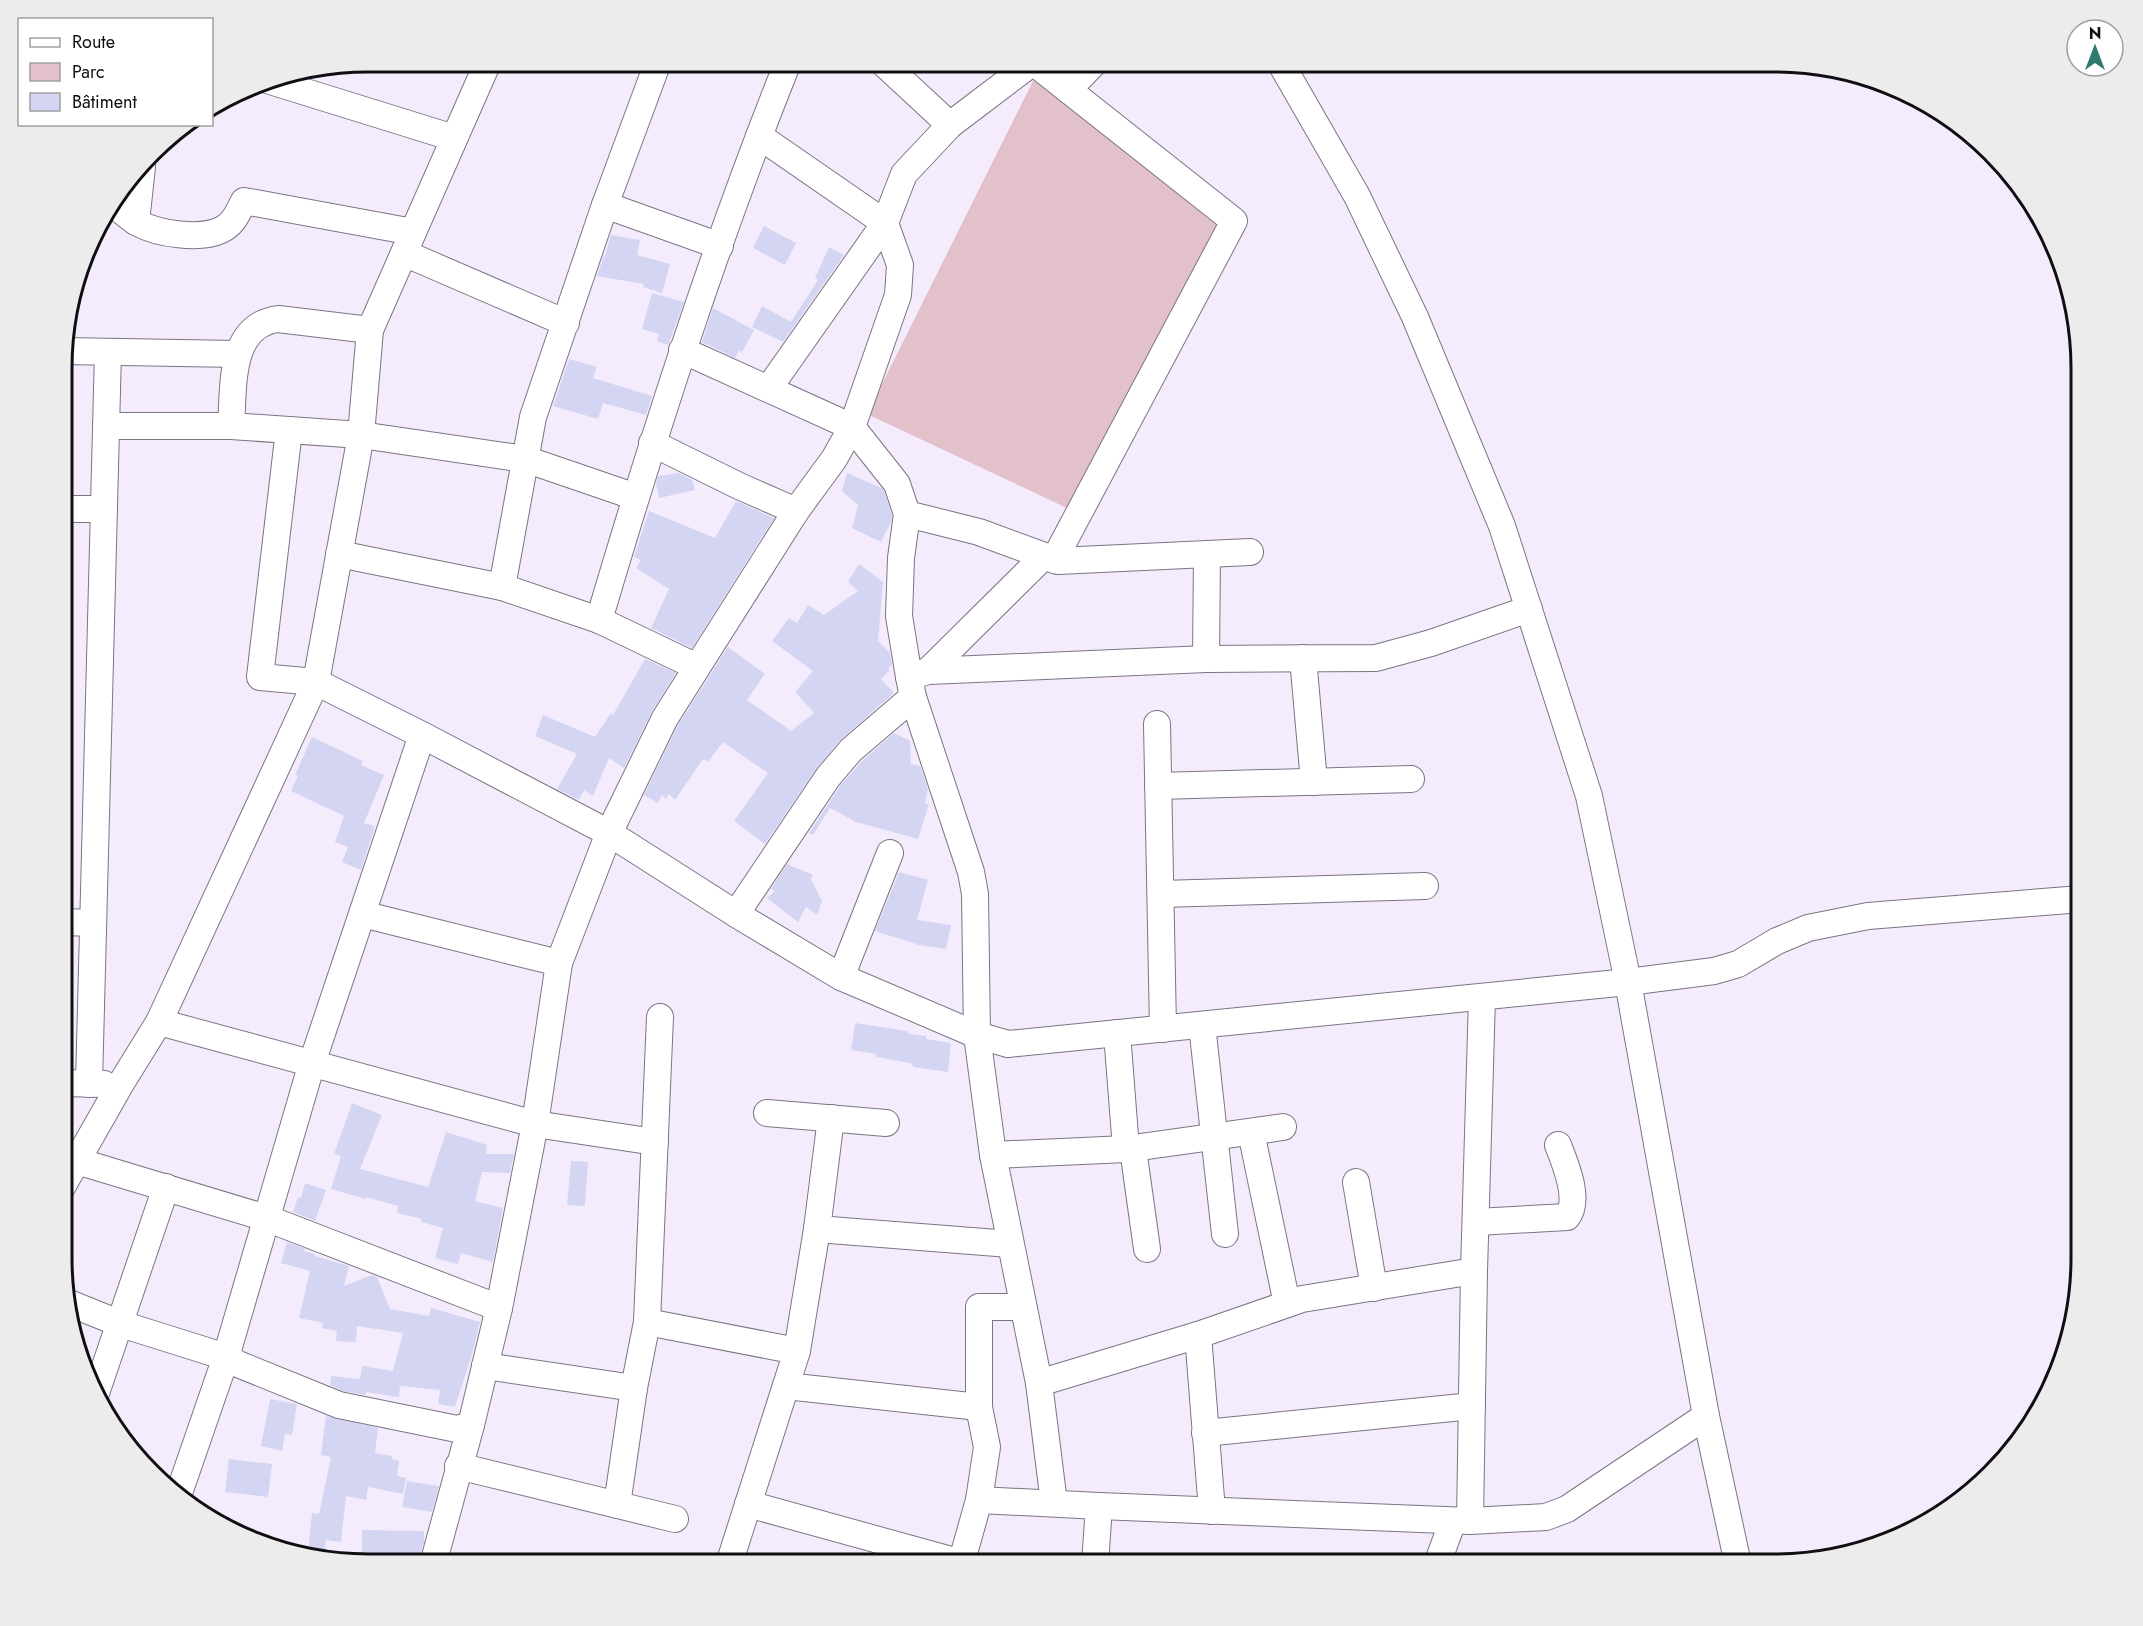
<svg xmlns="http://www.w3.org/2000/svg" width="2143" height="1626" viewBox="0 0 2143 1626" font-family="Jost,sans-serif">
	<rect width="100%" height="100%" fill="#f4ecfd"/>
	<path fill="#e2c1cb" d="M 1037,73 L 1225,224 L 1069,509 L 867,414 Z"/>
	<g fill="#d4d5f3">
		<path d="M 764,226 L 796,243 L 785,265 L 753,248 Z"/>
		<path d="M 611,235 L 640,240 L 637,255 L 670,264 L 662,293 L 643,287 L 644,284 L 597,276 L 604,255 L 605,256 Z"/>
		<path d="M 829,247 L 844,255 L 783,342 L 752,327 L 762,306 L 791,322 L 818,280 L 815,278 Z"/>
		<path d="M 652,293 L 684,302 L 668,345 L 657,341 L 659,334 L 642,329 Z"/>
		<path d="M 713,308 L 754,330 L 742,352 L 739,350 L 735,358 L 702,342 Z"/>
		<path d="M 569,359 L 597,367 L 593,378 L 652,396 L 646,415 L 603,403 L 598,419 L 553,406 Z"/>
		<path d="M 678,473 L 692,480 L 695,490 L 659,498 L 656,483 L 658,476 Z"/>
		<path d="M 847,473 L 881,488 L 884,491 L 892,515 L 891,522 L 881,542 L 852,528 L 858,505 L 842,491 Z"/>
		<path d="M 736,501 L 774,518 L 692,648 L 651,628 L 669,589 L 636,568 L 641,560 L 634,557 L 635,554 L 649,511 L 715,538 Z"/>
		<path d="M 859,564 L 883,582 L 878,641 L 890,653 L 892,665 L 888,669 L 890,670 L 881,679 L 894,693 L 840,740 L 816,769 L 765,844 L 734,821 L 768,773 L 723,742 L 708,762 L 703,759 L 675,800 L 669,794 L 666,799 L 662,795 L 658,803 L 644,795 L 678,725 L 728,647 L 765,674 L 747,700 L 791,731 L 814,713 L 795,692 L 813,671 L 772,641 L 789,618 L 797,623 L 808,605 L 824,615 L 858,591 L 848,582 Z"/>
		<path d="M 645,659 L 676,673 L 652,711 L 624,768 L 609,758 L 593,796 L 584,790 L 579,800 L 557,789 L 577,754 L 535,736 L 543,715 L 595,737 L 611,713 L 613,715 Z"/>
		<path d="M 894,733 L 910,741 L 911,764 L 920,766 L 928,789 L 925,803 L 929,804 L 918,839 L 856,822 L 830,808 L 813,835 L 809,833 L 840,786 L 862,761 Z"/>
		<path d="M 312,737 L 363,761 L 361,765 L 384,775 L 364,823 L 375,826 L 361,870 L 342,862 L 348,847 L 335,842 L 344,816 L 291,791 L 298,776 L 295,775 Z"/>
		<path d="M 787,864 L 813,875 L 811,879 L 822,901 L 817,915 L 806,907 L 798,922 L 767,898 L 775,891 L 771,889 Z"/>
		<path d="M 899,872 L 928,880 L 917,920 L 951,925 L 946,949 L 919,945 L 875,931 Z"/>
		<path d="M 855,1023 L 907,1031 L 909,1034 L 926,1036 L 926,1039 L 951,1043 L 948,1072 L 913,1067 L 912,1064 L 905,1062 L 876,1057 L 876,1054 L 851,1050 Z"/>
		<path d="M 352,1103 L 382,1115 L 360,1169 L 428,1187 L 446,1132 L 487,1145 L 486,1154 L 514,1154 L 510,1173 L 482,1172 L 475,1201 L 503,1208 L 493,1262 L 461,1253 L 458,1264 L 435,1258 L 443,1228 L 421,1222 L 422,1219 L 397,1213 L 398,1206 L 366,1197 L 366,1199 L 331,1189 L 341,1156 L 334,1154 Z"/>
		<path d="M 571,1161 L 588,1162 L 585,1206 L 567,1205 Z"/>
		<path d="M 305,1183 L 326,1190 L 315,1221 L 293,1212 L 298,1197 L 301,1198 Z"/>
		<path d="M 287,1242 L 305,1249 L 304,1251 L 315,1254 L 315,1256 L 349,1266 L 344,1286 L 372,1275 L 377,1277 L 390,1309 L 429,1316 L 431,1308 L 480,1322 L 472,1354 L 455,1407 L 438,1404 L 440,1390 L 400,1386 L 399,1397 L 366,1392 L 366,1395 L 343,1391 L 330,1385 L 331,1376 L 360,1379 L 362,1366 L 393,1371 L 403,1333 L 357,1326 L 356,1342 L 336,1341 L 337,1331 L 322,1328 L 323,1323 L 299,1318 L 310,1271 L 281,1263 Z"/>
		<path d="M 270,1399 L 297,1404 L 292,1435 L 285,1434 L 282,1451 L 261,1446 Z"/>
		<path d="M 326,1416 L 378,1428 L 375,1453 L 392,1456 L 392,1459 L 399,1461 L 397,1476 L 406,1478 L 403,1494 L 368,1487 L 366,1500 L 346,1496 L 341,1542 L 326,1540 L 324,1558 L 308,1554 L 312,1513 L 319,1514 L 331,1457 L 321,1455 Z"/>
		<path d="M 229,1459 L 272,1464 L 268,1497 L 225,1492 Z"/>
		<path d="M 407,1481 L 439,1486 L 432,1512 L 402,1507 Z"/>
		<path d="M 362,1530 L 424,1531 L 424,1542 L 418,1560 L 362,1558 Z"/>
	</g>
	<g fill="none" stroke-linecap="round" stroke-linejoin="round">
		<defs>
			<g id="minor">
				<path d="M 882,62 L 950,125"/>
				<path d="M 1033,62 L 1234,221 L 1054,560"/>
				<path d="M 1280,62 L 1357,196 L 1415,317 L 1502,526 L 1589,796 L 1628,982 L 1706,1416 L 1738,1564"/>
				<path d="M 267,80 L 454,138"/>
				<path d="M 1068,90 L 1095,62"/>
				<path d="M 111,205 C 122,209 128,218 138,223 C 158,234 200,240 221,230 C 234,224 238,212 244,201 L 413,232"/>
				<path d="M 605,205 L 720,246"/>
				<path d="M 136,222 L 142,167"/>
				<path d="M 404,253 L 566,323"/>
				<path d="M 682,350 L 852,427 L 897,484 L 907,514 L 901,558 L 899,616 L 909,677 L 913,697 L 971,872 L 975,894 L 977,1035 L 993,1155 L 1039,1383 L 1054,1503"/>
				<path d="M 64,351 L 237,354"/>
				<path d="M 769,388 L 885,223 L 904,174 L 950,125 L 1033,62"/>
				<path d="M 106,426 L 231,426 L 361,435 L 525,459 L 636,497"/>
				<path d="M 231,426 C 234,387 228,326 278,319 L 370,330"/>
				<path d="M 289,430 L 260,677 L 316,682 L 422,735 L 609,833 L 736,914 L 841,977 L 977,1035 L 1008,1044 L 1628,982 L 1714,971 L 1738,964 L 1777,941 L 1808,928 L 1868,916 L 2081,899"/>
				<path d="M 652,443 L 739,486 L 796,511"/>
				<path d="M 64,509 L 104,509"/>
				<path d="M 907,514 L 979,532 L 1058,561 L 1250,552"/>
				<path d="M 339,554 L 502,587 L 599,620 L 697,667"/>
				<path d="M 502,587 L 533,417 L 605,205 L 658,62"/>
				<path d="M 599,620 C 655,431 715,244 788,62"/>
				<path d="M 1303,658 L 1314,782"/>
				<path d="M 1206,659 L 1207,554"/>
				<path d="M 928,671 L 1043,557"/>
				<path d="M 909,677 L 928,671 L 1206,659 L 1376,658 L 1431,643 L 1529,609"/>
				<path d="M 1157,724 L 1163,1029"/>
				<path d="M 1158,786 L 1411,779"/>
				<path d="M 1161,894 L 1425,886"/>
				<path d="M 362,914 L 559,963"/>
				<path d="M 736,914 L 828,777 L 851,750 L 913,697"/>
				<path d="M 63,922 L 93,923"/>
				<path d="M 841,977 L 890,853"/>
				<path d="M 159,1022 L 535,1124 L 655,1142"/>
				<path d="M 1202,1025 L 1225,1234"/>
				<path d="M 1117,1033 L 1126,1149"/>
				<path d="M 63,1083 L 104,1084"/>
				<path d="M 89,1084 L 108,352"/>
				<path d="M 767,1113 L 886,1123"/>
				<path d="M 1251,1132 L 1287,1304"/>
				<path d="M 1133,1149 L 1147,1249"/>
				<path d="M 993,1155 L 1126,1149 L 1283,1127"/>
				<path d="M 77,1161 L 266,1218 L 499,1308"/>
				<path d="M 1356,1182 L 1374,1288"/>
				<path d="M 62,1187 L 120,1085 L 159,1022 L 316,682 L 361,435 L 370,330 L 488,62"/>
				<path d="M 1477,1222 L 1567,1217 C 1581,1200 1565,1163 1558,1145"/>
				<path d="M 817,1229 L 1010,1244"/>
				<path d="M 69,1303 L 121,1324 L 226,1357 L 238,1364 L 339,1405 L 457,1429 L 471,1425"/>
				<path d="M 647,1322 L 797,1351"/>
				<path d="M 1198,1335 L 1212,1511"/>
				<path d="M 485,1366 L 634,1388"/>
				<path d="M 1039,1383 L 1198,1335 L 1302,1299 L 1474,1271"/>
				<path d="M 786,1386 L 979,1407"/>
				<path d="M 95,1396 L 166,1187"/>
				<path d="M 1205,1433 L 1472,1406"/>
				<path d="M 458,1466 L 675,1519"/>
				<path d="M 178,1496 L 226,1357 L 312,1063 L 422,735"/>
				<path d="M 979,1500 L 1099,1506 L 1095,1564"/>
				<path d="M 748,1504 L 962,1563"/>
				<path d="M 617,1505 L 634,1388 L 647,1322 L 660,1017"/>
				<path d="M 1099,1506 L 1470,1521 L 1546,1517 L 1567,1509 L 1706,1416"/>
				<path d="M 1470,1521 L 1474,1271 L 1482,997"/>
				<path d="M 433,1564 L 471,1425 L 499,1308 L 535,1124 L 559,963 L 609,833 L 665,718 L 796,511 L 834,459 L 852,427 L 898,295 L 900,265 L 885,223 L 759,136"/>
				<path d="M 729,1564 L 797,1351 L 817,1229 L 831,1118"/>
				<path d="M 961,1564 L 979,1500 L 987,1447 L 979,1407 L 979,1307 L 1022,1307"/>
				<path d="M 1437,1564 L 1453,1521"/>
			</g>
		</defs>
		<use href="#minor" stroke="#7c7483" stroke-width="28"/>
		<use href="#minor" stroke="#fff" stroke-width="26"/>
	</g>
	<path d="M0 0H2143V1626H0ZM368 72H1775A296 296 0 0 1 2071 368V1258A296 296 0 0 1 1775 1554H368A296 296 0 0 1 72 1258V368A296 296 0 0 1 368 72Z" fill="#ececec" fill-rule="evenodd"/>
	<path fill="none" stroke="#110e13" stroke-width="3" d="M368 72H1775A296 296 0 0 1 2071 368V1258A296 296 0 0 1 1775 1554H368A296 296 0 0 1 72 1258V368A296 296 0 0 1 368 72Z"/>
	<rect x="18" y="18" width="195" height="108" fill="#ffffff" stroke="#a09fa1" stroke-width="1.5"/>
	<rect x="30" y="38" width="30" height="9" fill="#ffffff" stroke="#a09fa1" stroke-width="1.5"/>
	<text x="72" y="48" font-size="18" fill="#110e13">Route</text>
	<rect x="30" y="63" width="30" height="18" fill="#e2c1cb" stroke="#a09fa1" stroke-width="1.5"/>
	<text x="72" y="78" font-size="18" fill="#110e13">Parc</text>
	<rect x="30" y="93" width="30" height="18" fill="#d4d5f3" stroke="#a09fa1" stroke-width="1.5"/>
	<text x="72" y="108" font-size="18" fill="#110e13">Bâtiment</text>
	<g transform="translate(2095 48)"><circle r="28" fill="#ffffff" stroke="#a09fa1" stroke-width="1.5"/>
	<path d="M0-4.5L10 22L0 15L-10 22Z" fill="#317871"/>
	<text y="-9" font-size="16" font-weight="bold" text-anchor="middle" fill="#110e13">N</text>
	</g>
</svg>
